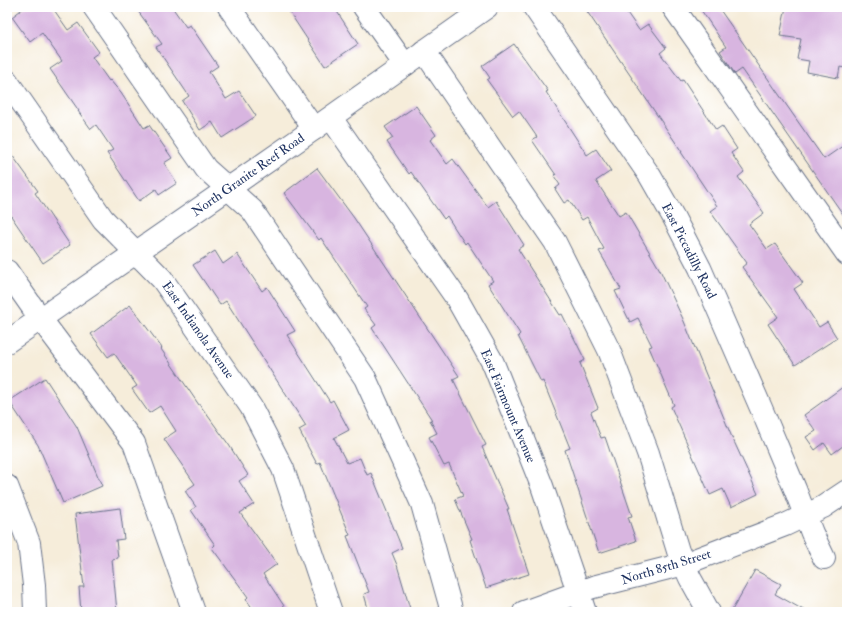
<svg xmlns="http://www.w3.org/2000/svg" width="854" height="619" viewBox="0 0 854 619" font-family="'IM FELL Double Pica',serif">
	<rect width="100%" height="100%" fill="#fff"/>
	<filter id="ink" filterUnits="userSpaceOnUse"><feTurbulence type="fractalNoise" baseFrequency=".025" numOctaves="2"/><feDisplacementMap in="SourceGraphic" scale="8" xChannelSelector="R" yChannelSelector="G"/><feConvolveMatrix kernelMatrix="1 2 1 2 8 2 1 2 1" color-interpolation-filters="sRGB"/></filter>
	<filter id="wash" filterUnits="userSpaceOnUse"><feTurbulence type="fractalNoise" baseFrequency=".012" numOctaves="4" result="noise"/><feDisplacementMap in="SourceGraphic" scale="16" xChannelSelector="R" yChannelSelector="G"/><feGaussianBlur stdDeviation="0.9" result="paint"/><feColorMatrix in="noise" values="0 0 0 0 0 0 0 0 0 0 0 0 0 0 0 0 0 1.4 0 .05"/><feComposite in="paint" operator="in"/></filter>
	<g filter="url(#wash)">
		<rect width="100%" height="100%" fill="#f6edda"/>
		<g id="blocks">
			<g fill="#d8b5e0">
				<path d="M 25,7 L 52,7 L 68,30 L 78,23 L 99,52 L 92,57 L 109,81 L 110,80 L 121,93 L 144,128 L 149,125 L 172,158 L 164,163 L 177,183 L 159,195 L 156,189 L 139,201 L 107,153 L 113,150 L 96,125 L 91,129 L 78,111 L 79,111 L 50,69 L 62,61 L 42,33 L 30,42 L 12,17 Z"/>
				<path d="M 135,7 L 172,7 L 186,27 L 190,25 L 218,66 L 209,72 L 226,99 L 239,91 L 256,116 L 222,138 L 212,122 L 200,130 L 182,101 L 189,96 L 156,47 L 162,44 Z"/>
				<path d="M 286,7 L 334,7 L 358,44 L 325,66 Z"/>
				<path d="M 584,7 L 623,7 L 639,30 L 648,24 L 666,48 L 660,53 L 681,81 L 683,80 L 716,130 L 722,126 L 737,149 L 731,153 L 744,172 L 738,177 L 764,213 L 749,224 L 767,249 L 775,244 L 803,283 L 794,289 L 819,327 L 827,322 L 837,338 L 795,365 L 768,324 L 778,317 L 742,267 L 747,263 L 710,211 L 717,206 L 681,152 L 682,152 Z"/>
				<path d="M 699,7 L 718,7 L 824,159 L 847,143 L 847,220 L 742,69 L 735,74 L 720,51 L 726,47 Z"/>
				<path d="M 786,7 L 847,7 L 847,68 L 840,67 L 838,78 L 807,72 L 809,61 L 797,59 L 801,39 L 780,36 Z"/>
				<path d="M 514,44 L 548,91 L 546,92 L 587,155 L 596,149 L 611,171 L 596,181 L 619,216 L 626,212 L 660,270 L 683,319 L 731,435 L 758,494 L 731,507 L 723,489 L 710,495 L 671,407 L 674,405 L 649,347 L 652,346 L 638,318 L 630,322 L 615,291 L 621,289 L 599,251 L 604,249 L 587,217 L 582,220 L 569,200 L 564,203 L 555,189 L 560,185 L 554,176 L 556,175 L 532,140 L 537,137 L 519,111 L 513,116 L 487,80 L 490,78 L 482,66 Z"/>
				<path d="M 416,106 L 436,135 L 430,140 L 447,164 L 453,159 L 488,207 L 496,201 L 524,245 L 518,249 L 560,315 L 562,314 L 585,360 L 580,363 L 598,408 L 591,412 L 601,438 L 605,437 L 632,516 L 628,517 L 636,541 L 599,553 L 565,450 L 570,448 L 543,381 L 541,382 L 518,336 L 520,334 L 488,284 L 493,281 L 467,242 L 465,244 L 447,216 L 444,219 L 411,172 L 409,174 L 387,142 L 393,138 L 385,127 Z"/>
				<path d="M 7,148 L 38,191 L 35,193 L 70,245 L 43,263 L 7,210 Z"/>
				<path d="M 317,168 L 354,218 L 459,376 L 453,379 L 486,445 L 482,447 L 509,509 L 507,509 L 529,574 L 486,588 L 470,540 L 472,539 L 455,499 L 463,496 L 449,464 L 444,466 L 429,437 L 437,433 L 430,420 L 432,420 L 372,328 L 376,325 L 364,309 L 367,307 L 321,238 L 319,240 L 284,193 Z"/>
				<path d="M 215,251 L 223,264 L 237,254 L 262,291 L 267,287 L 295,331 L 287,335 L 330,402 L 333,400 L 349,430 L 334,438 L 347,463 L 360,458 L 367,475 L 371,473 L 402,548 L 392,553 L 397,565 L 411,612 L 369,612 L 364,594 L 369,592 L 347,536 L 350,535 L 320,462 L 317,464 L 299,430 L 306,426 L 226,301 L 220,305 L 193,265 Z"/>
				<path d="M 130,305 L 162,348 L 161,349 L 199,405 L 200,405 L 229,445 L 248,475 L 239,481 L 254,504 L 240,513 L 277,564 L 263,574 L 288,612 L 255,612 L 246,599 L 248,597 L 212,548 L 215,545 L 191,510 L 196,507 L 185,491 L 195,484 L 164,439 L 176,431 L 160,406 L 149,413 L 132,389 L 137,386 L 114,353 L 108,357 L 91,334 Z"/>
				<path d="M 45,378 L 77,427 L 102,486 L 63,503 L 38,445 L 9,401 Z"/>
				<path d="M 847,384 L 847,443 L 832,454 L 824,443 L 815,450 L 806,437 L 816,431 L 804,415 Z"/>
				<path d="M 120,508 L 124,539 L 116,540 L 118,558 L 112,559 L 117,612 L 81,612 L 79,587 L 84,587 L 75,514 Z"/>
				<path d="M 755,570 L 781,584 L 775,594 L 807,612 L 731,612 Z"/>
			</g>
		</g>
	</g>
	<g filter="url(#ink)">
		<use href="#blocks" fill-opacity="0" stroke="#687289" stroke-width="1"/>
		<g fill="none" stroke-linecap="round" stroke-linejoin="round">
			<defs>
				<g id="minor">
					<path d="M 94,7 L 206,169 L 252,210 L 365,378 L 422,504 L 452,612"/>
					<path d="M 229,7 L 314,129"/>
					<path d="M 364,7 L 405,65"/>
					<path d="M 534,7 L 650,176 L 674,218 L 700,268 L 761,408 L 795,489 L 812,533 L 824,558"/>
					<path d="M 673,7 L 847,254"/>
					<path d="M 424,51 L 555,242 L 609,350 L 648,453 L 678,551 L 690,578 L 709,612"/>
					<path d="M 7,81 L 103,219 L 162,279 L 251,407 L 283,469 L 331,612"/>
					<path d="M 331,118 L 457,299 L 493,363 L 542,486 L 585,612"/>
					<path d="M 7,271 L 40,318 L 134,443 L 194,612"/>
					<path d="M 7,342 L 314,129 L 487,7"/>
					<path d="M 7,486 L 29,543 L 34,585 L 35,612"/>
					<path d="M 524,612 L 593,587 L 684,564 L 785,525 L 823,507 L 847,491"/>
				</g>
			</defs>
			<use href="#minor" stroke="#687289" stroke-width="24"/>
			<use href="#minor" stroke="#fff" stroke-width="22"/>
		</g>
	</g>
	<g text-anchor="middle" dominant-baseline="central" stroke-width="3.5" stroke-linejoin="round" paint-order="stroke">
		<g font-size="13" fill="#1b2f5e" stroke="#fff">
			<text transform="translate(248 175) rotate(-35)">North Granite Reef Road</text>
			<text transform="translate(689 251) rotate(63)">East Piccadilly Road</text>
			<text transform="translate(198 330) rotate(55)">East Indianola Avenue</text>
			<text transform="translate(508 406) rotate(67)">East Fairmount Avenue</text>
			<text transform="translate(666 567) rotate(-17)">North 85th Street</text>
		</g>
	</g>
	<rect width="854" height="619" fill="none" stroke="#fff" stroke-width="24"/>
</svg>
